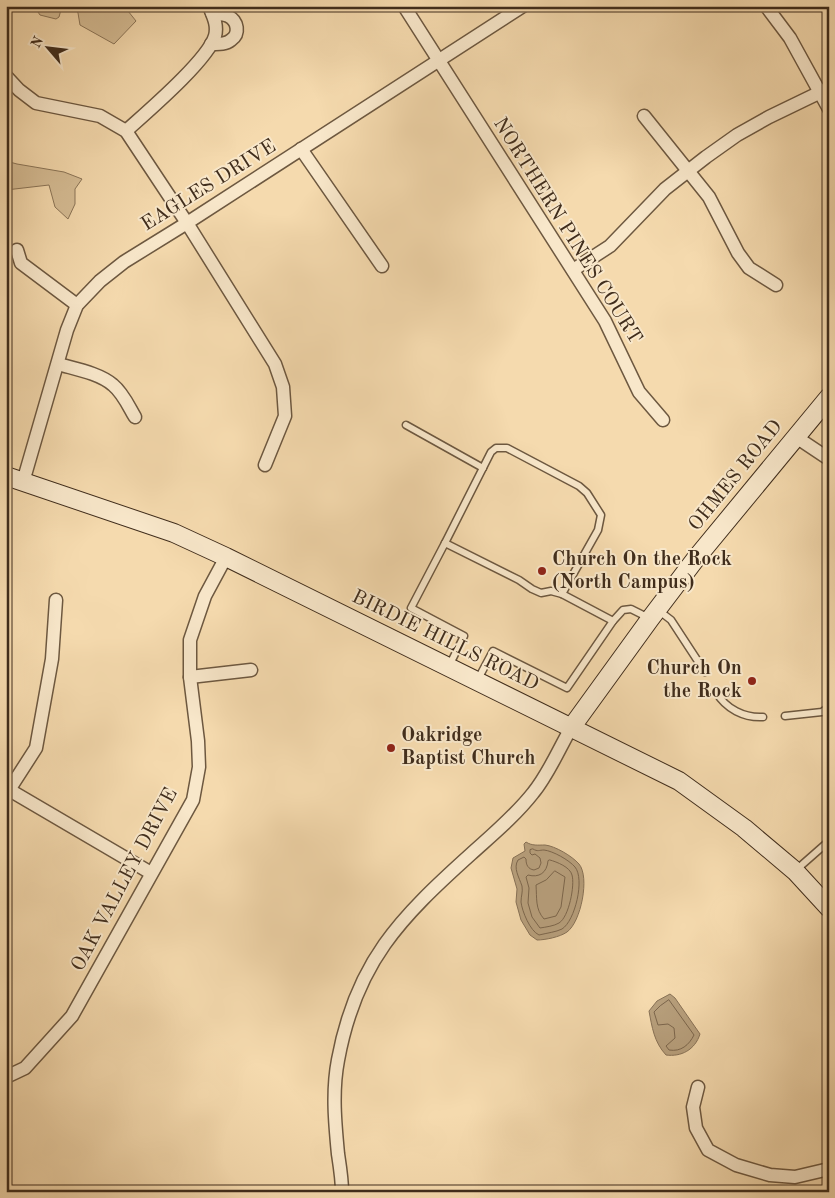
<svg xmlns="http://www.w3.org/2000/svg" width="835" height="1198" viewBox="0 0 835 1198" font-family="'Old Standard TT',serif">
	<rect width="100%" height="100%" fill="#f5daae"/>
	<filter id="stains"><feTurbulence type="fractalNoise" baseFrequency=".004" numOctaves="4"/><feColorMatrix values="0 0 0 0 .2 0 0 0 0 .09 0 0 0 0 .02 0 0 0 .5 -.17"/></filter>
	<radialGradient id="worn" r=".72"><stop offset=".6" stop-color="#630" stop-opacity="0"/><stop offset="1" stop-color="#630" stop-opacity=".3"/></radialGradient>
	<g fill="#d6bd95" stroke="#8b7558">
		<path d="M 34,6 L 62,6 L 59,17 L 56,19 L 40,15 Z"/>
		<path d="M 75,6 L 124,6 L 136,21 L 114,44 L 80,25 L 78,13 Z"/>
		<path d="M 6,161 L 17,164 L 64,172 L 82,179 L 75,189 L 75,204 L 68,219 L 55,207 L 49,185 L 6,190 Z"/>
	</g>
	<g fill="#b79f7c" stroke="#877156">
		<path d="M 526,842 C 532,846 538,845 545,845 C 555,846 572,856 579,864 C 590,877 581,922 567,932 C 560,937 545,940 537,940 L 530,935 L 521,920 L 516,902 L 517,889 L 511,868 L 513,858 L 525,851 L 524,844 Z"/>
		<path d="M 670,994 L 675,998 L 700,1034 C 695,1050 681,1057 666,1055 C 654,1042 652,1027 649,1011 L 657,1001 Z"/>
	</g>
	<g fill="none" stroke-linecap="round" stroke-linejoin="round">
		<g stroke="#7c664c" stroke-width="1">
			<path d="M 533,849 C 538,852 539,850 544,850 C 553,851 569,860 575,867 C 585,879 575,921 562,929 C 556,932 547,933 539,935 C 530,931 522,911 521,902 C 521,896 523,892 522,886 C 519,877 513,868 518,860 L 524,857 L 526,859 C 526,865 528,869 534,870 L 539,868 L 541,863 L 540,858 L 535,854 L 532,855 L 530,853 L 530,850 Z"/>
			<path d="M 550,860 C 557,862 570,867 572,875 C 575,885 569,917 559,923 C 554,926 546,927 540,928 L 532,917 L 528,903 L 529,888 L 526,877 L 528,875 C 539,878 547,873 548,861 Z"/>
			<path d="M 555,871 L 565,877 L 561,907 L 556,916 L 544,919 C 535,909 537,898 536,885 L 546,880 Z"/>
			<path d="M 669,1000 L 694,1035 C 689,1045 681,1052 669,1050 L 666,1046 L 675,1038 L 674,1028 L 668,1024 L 658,1025 L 654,1012 L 660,1006 Z"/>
		</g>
		<defs>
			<g id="lane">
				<path d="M 406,425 L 483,468"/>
				<path d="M 445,543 L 491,452 L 496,448 L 507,448 L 579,486 L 587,493 L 601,515 L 598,530 L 562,594"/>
				<path d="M 658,610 L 671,620 L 705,672"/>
				<path d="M 449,666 L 464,636 L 411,608 L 445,543 L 519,580 L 532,589 L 541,593 L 551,591 L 562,594 L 613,621"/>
				<path d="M 477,681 L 493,651 L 567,688 L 613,621 L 623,610 L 631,609 L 649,618"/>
				<path d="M 716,692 C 726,709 744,718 763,717"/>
				<path d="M 785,716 L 822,712 L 829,707"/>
				<path d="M 796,870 L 829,841"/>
			</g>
			<g id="street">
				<path d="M 404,6 L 605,321 L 639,392 L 663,420"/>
				<path d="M 766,6 L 790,38 L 829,109"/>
				<path d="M 211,44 C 217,44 225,45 231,40 C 240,34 238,21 228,16 C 224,14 217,14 212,13"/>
				<path d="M 6,76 L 19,90 L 36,103 L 100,116 L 126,131 L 187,223 L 275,364 L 283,387 L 285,416 L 265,465"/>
				<path d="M 644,116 L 709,197 L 738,253 L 749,268 L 776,285"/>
				<path d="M 126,131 C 147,112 208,60 215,36 C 218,25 213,16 209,6"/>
				<path d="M 301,149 L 382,266"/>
				<path d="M 17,250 L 21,263 L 77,305"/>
				<path d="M 573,270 L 610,246 L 665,189 L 706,157 L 737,135 L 769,117 L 829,88"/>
				<path d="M 58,364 C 75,369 99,373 113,385 C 123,393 129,407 135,417"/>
				<path d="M 796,437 L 829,459"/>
				<path d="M 23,482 L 67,330 L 77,305 L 100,281 L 124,262 L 187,223 L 523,6"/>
				<path d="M 190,677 L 251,670"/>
				<path d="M 6,788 L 151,873"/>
				<path d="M 9,790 L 36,748 L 52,659 L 56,600"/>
				<path d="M 6,1077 L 25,1068 L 72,1016 L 193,800 L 199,767 L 198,741 L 190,677 L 190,640 L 205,596 L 226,557"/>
				<path d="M 698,1087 L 693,1107 L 696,1128 L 708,1150 L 736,1165 L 770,1175 L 795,1177 L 829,1169"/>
				<path d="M 342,1192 C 342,1179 340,1167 338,1154 C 335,1123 332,1091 338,1060 C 356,962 400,918 471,854 C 492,835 515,816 533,793 C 548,775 559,749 571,728"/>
			</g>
			<g id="secondary">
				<path d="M 6,476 L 174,533 L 226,557 L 679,781 L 744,828 L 795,871 L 829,908"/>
				<path d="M 571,728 L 650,619 L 697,557 L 829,397"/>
			</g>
		</defs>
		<use href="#lane" stroke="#6d5840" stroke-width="9"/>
		<use href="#street" stroke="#6d5840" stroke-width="15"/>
		<use href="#secondary" stroke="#402d1c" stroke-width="20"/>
		<use href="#lane" stroke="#f8e7ca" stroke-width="6"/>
		<use href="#street" stroke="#f8e7ca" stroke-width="12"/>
		<use href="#secondary" stroke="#f8e7ca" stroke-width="18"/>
	</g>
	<g fill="#8f2418" stroke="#f8e7ca" stroke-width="2">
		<circle cx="542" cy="571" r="5"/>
		<circle cx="752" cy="681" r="5"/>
		<circle cx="391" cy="748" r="5"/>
	</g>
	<g text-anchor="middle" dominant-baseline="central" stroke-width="4" stroke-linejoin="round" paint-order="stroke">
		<g font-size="20" fill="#402d1c" stroke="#f8e7ca">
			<text transform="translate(209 186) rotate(-32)">EAGLES DRIVE</text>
			<text transform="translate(567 231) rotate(58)">NORTHERN PINES COURT</text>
			<text transform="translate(736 476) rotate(-51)">OHMES ROAD</text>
			<text transform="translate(445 641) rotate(26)">BIRDIE HILLS ROAD</text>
			<text transform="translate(125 880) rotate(-62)">OAK VALLEY DRIVE</text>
		</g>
		<g font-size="20" font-weight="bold" fill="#402d1c" stroke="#f8e7ca" text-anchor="start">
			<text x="552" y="560">Church On the Rock<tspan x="552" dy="23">(North Campus)</tspan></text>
			<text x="742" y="669" text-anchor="end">Church On<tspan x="742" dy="23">the Rock</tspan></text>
			<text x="401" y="736">Oakridge<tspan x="401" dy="23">Baptist Church</tspan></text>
		</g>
	</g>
	<rect width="835" height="1198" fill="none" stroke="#f5daae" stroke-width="25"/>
	<rect x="8" y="8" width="820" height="1183" fill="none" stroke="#402d1c" stroke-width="2.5"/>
	<rect x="12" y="12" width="810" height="1173" fill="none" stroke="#402d1c"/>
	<g transform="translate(48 48) rotate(298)" stroke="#f8e7ca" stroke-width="4" paint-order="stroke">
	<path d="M0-4L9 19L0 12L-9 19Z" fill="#402d1c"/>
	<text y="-8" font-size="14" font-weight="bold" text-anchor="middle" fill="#402d1c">N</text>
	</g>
	<rect width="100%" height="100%" filter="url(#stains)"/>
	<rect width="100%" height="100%" fill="url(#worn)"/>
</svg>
